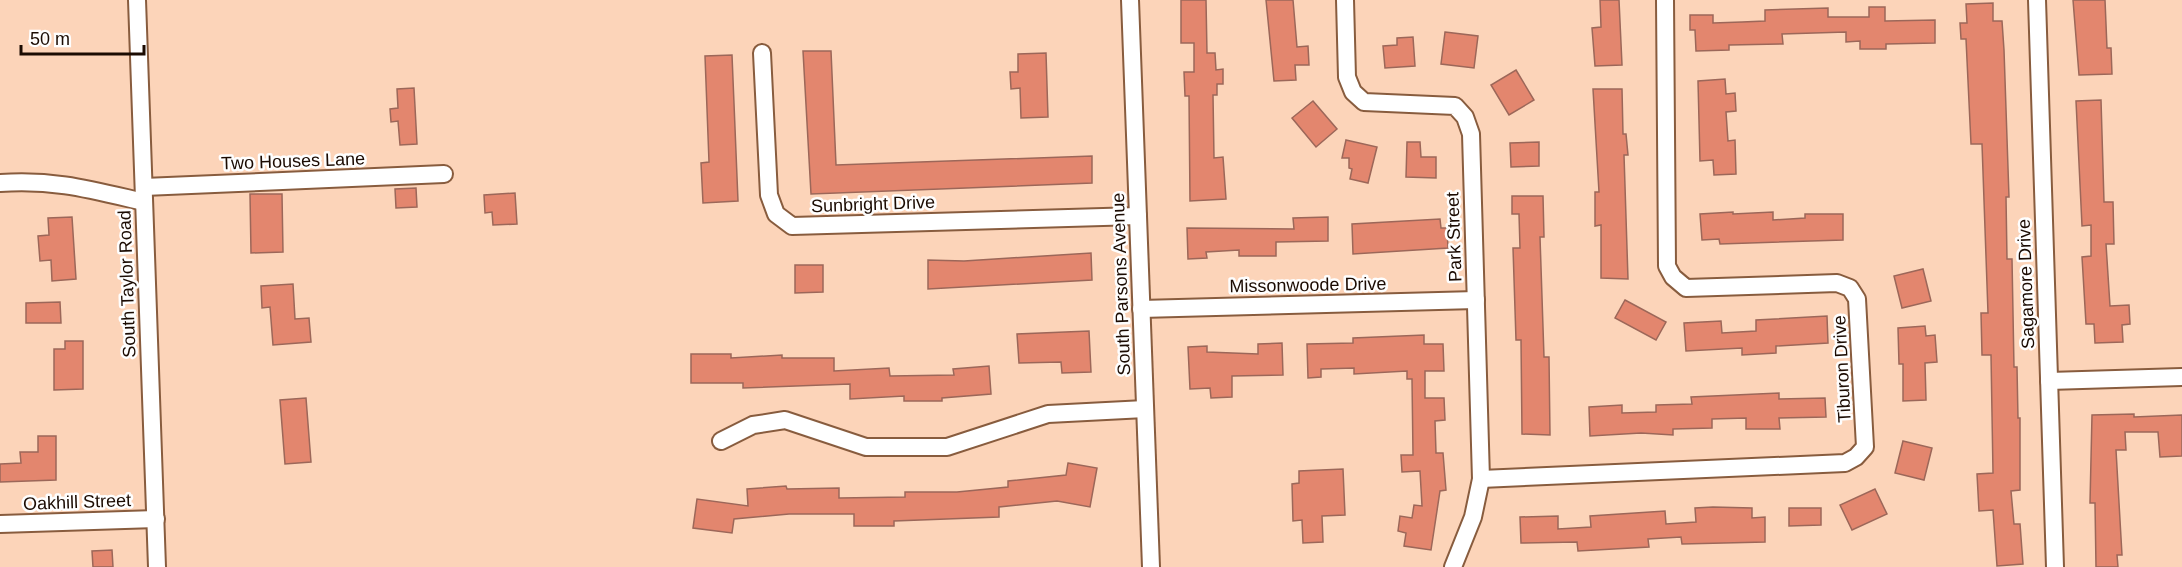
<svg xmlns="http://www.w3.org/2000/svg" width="2182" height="567" viewBox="0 0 2182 567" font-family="Helvetica,sans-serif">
	<rect width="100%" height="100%" fill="#fcd4b9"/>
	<g fill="#e3866e" stroke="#9c6759" stroke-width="1.5">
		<path d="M 1181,0 L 1206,0 L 1207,53 L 1215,53 L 1216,70 L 1223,69 L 1223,84 L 1217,84 L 1217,95 L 1213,95 L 1214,158 L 1223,157 L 1226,199 L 1190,201 L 1189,96 L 1185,96 L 1184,72 L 1194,72 L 1194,43 L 1181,43 Z"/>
		<path d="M 1266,0 L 1293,0 L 1297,47 L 1308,46 L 1309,65 L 1295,65 L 1296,80 L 1274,81 Z"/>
		<path d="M 1600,0 L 1619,0 L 1622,65 L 1595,66 L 1592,28 L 1601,27 Z"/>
		<path d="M 2073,0 L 2105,0 L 2107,48 L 2111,48 L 2112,74 L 2079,75 Z"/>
		<path d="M 1993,3 L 1993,21 L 2002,21 L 2004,50 L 2009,197 L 2006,197 L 2007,259 L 2012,259 L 2014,367 L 2017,367 L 2018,418 L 2020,418 L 2020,490 L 2011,491 L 2014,524 L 2020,524 L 2023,564 L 1997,566 L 1993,510 L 1979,511 L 1977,474 L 1993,473 L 1991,355 L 1982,355 L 1981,313 L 1988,313 L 1982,144 L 1971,144 L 1966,39 L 1961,39 L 1960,23 L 1967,23 L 1966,4 Z"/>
		<path d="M 1869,7 L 1885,7 L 1885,21 L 1935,20 L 1935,43 L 1886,44 L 1886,49 L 1860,49 L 1860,41 L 1846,42 L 1846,32 L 1782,34 L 1783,44 L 1729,45 L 1729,50 L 1696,51 L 1695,30 L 1690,30 L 1690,15 L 1713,15 L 1713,23 L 1742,22 L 1765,21 L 1765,10 L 1828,8 L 1828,17 L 1869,17 Z"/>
		<path d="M 1445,32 L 1478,36 L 1474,68 L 1441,64 Z"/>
		<path d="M 1413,37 L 1415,66 L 1385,68 L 1383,46 L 1397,45 L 1397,38 Z"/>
		<path d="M 803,51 L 831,51 L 836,165 L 1092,156 L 1092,183 L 811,194 Z"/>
		<path d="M 1046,53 L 1048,117 L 1021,118 L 1020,88 L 1011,89 L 1010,72 L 1018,72 L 1018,54 Z"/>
		<path d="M 732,55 L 738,201 L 703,203 L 701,163 L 709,162 L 705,56 Z"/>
		<path d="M 1516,70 L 1534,100 L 1509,115 L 1491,85 Z"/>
		<path d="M 1725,79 L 1726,94 L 1735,93 L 1736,111 L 1726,112 L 1728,141 L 1735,140 L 1736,174 L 1714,175 L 1713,160 L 1700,161 L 1698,81 Z"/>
		<path d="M 414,88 L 417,144 L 400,145 L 398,121 L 391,122 L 390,109 L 398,108 L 397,89 Z"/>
		<path d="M 1593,89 L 1622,89 L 1623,134 L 1626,134 L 1628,155 L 1624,155 L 1628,279 L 1601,278 L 1601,225 L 1595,226 L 1595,192 L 1599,192 Z"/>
		<path d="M 2101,100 L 2104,202 L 2113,202 L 2114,244 L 2106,244 L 2110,306 L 2129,305 L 2130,324 L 2122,325 L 2123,342 L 2095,343 L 2094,324 L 2086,324 L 2082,257 L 2091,256 L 2091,225 L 2082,226 L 2076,101 Z"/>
		<path d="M 1313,101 L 1337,129 L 1316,147 L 1292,118 Z"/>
		<path d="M 1346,140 L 1377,147 L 1368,183 L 1350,179 L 1352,169 L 1349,168 L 1349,158 L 1342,158 Z"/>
		<path d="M 1407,142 L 1420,142 L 1421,157 L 1436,157 L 1436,178 L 1406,177 Z"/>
		<path d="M 1539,142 L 1539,166 L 1511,167 L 1510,143 Z"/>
		<path d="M 416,188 L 417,207 L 396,208 L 395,189 Z"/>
		<path d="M 515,193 L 517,224 L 493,225 L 492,212 L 485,213 L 484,195 Z"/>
		<path d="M 250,194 L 282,194 L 283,252 L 251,253 Z"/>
		<path d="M 1512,196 L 1543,196 L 1544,237 L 1540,237 L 1544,357 L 1549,357 L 1550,435 L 1522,434 L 1521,340 L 1516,340 L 1513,248 L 1520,248 L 1519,214 L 1512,214 Z"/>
		<path d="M 1733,212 L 1733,214 L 1773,212 L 1773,220 L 1805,218 L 1805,214 L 1843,214 L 1843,240 L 1720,244 L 1719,239 L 1702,240 L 1700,214 Z"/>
		<path d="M 72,217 L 76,279 L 52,281 L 51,260 L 40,261 L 38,236 L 49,235 L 48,218 Z"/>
		<path d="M 1328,217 L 1328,241 L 1276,242 L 1276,256 L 1239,256 L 1239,250 L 1206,252 L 1207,258 L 1188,259 L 1187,228 L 1294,229 L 1293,218 Z"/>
		<path d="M 1440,219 L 1441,228 L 1447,228 L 1448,248 L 1353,254 L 1352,224 Z"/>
		<path d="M 1091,253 L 1092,280 L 928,289 L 928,260 L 964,261 Z"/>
		<path d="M 795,265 L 823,265 L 823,292 L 795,293 Z"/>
		<path d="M 1923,269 L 1931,301 L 1902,308 L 1894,276 Z"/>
		<path d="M 293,284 L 295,319 L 309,318 L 311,342 L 273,345 L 270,307 L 262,308 L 261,286 Z"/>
		<path d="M 1625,300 L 1666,322 L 1656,340 L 1615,318 Z"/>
		<path d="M 60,302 L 61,323 L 26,323 L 26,303 Z"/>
		<path d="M 1827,316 L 1828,343 L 1776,346 L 1776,353 L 1742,355 L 1742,348 L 1686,351 L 1684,323 L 1721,321 L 1722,333 L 1756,331 L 1756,320 Z"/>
		<path d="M 1925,326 L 1926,336 L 1935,335 L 1937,362 L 1925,363 L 1926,400 L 1903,401 L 1903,364 L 1899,364 L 1898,328 Z"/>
		<path d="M 1089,331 L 1091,372 L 1062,373 L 1061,362 L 1019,363 L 1017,334 Z"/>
		<path d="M 1424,335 L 1424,344 L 1443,344 L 1444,371 L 1425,371 L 1425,398 L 1444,398 L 1445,420 L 1435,421 L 1436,453 L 1443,453 L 1446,490 L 1440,491 L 1431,550 L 1404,546 L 1406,533 L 1398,531 L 1400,516 L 1412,518 L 1414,505 L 1422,506 L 1420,471 L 1402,472 L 1401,455 L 1413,455 L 1412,379 L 1407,379 L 1407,371 L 1354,374 L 1354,368 L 1321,369 L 1321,377 L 1308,378 L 1307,344 L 1353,343 L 1353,338 Z"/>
		<path d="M 65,341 L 83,341 L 83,389 L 54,390 L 54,349 L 65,349 Z"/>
		<path d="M 1282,343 L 1283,375 L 1232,376 L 1232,397 L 1211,398 L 1210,388 L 1190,389 L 1188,347 L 1207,346 L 1207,352 L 1258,354 L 1258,344 Z"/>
		<path d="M 691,354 L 731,354 L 731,358 L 782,355 L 782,358 L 834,358 L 834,371 L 889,368 L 890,376 L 954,375 L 953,369 L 989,366 L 991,394 L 942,398 L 942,401 L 904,401 L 904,396 L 850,399 L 850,384 L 743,388 L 743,383 L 691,383 Z"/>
		<path d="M 1779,393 L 1779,399 L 1825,398 L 1826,417 L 1779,418 L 1780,429 L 1746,429 L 1746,418 L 1712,419 L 1712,428 L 1673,429 L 1673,435 L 1641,433 L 1590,436 L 1589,407 L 1622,405 L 1622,413 L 1656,412 L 1656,405 L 1692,404 L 1691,397 Z"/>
		<path d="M 306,398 L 311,462 L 285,464 L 280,400 Z"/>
		<path d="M 2134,414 L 2134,417 L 2182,415 L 2182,456 L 2160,457 L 2158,432 L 2125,432 L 2126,450 L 2116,450 L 2122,555 L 2117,555 L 2118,567 L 2096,567 L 2095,503 L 2090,503 L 2092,415 Z"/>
		<path d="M 38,436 L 56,436 L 56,480 L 0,482 L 0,464 L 21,463 L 20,452 L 38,452 Z"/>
		<path d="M 1903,441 L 1932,448 L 1924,480 L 1895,473 Z"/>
		<path d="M 1068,463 L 1097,468 L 1090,507 L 1057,501 L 999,507 L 999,517 L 894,521 L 894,526 L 854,526 L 854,514 L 789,514 L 734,519 L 732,533 L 693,528 L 697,499 L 748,506 L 747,489 L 786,486 L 787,489 L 839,488 L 839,498 L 905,497 L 905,492 L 957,492 L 1008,487 L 1008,481 L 1066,475 Z"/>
		<path d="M 1343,469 L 1345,515 L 1322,516 L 1323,542 L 1303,543 L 1302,520 L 1293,521 L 1292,484 L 1299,483 L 1299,471 Z"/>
		<path d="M 1875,489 L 1887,514 L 1852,530 L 1840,505 Z"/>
		<path d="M 1713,507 L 1752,508 L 1752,518 L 1765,517 L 1765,542 L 1682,544 L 1681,537 L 1648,539 L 1649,547 L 1578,551 L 1577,542 L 1521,543 L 1520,517 L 1558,516 L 1558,529 L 1591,527 L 1590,516 L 1665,511 L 1666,524 L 1696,522 L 1695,508 Z"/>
		<path d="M 1789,508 L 1821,508 L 1821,525 L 1789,526 Z"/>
		<path d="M 112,550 L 113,567 L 93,567 L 92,551 Z"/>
	</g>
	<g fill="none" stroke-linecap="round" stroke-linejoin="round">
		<defs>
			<g id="minor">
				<path d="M 137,0 L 157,567"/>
				<path d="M 1130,0 L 1151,567"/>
				<path d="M 1345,0 L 1347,77 L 1353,92 L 1364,102 L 1455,106 L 1465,117 L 1471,134 L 1481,479 L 1473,517 L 1453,567"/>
				<path d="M 2037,0 L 2055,567"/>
				<path d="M 762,53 L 769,195 L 776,214 L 792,226 L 1138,216"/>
				<path d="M 0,183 C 54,179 92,190 144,202"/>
				<path d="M 144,187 L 444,174"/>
				<path d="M 1141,309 L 1476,300"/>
				<path d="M 2049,381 L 2182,377"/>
				<path d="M 721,441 L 753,425 L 785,420 L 866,447 L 947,447 L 1048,414 L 1145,409"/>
				<path d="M 1481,479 L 1845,463 L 1856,457 L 1865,447 L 1857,299 L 1850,288 L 1837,283 L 1686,288 L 1673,277 L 1667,266 L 1665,0"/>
				<path d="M 0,524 L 156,519"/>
			</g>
		</defs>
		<use href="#minor" stroke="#885c3e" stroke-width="20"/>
		<use href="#minor" stroke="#fff" stroke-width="16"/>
	</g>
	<g text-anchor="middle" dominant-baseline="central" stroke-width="5" stroke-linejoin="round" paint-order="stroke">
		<g font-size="18" fill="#1b0b02" stroke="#fefefe">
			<text transform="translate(293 161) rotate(-2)">Two Houses Lane</text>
			<text transform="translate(873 204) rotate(-2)">Sunbright Drive</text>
			<text transform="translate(1454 237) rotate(-92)">Park Street</text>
			<text transform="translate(127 284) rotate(-92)">South Taylor Road</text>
			<text transform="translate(1121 284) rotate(-92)">South Parsons Avenue</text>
			<text transform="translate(2026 284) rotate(-92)">Sagamore Drive</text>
			<text transform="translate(1308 285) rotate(-1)">Missonwoode Drive</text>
			<text transform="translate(1842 369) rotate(-93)">Tiburon Drive</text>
			<text transform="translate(77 502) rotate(-2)">Oakhill Street</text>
		</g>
	</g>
	<path d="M21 45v9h123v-9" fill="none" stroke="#1b0b02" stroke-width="3"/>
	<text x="30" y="45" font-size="18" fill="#1b0b02" stroke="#fefefe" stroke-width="4.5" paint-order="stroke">50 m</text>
</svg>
